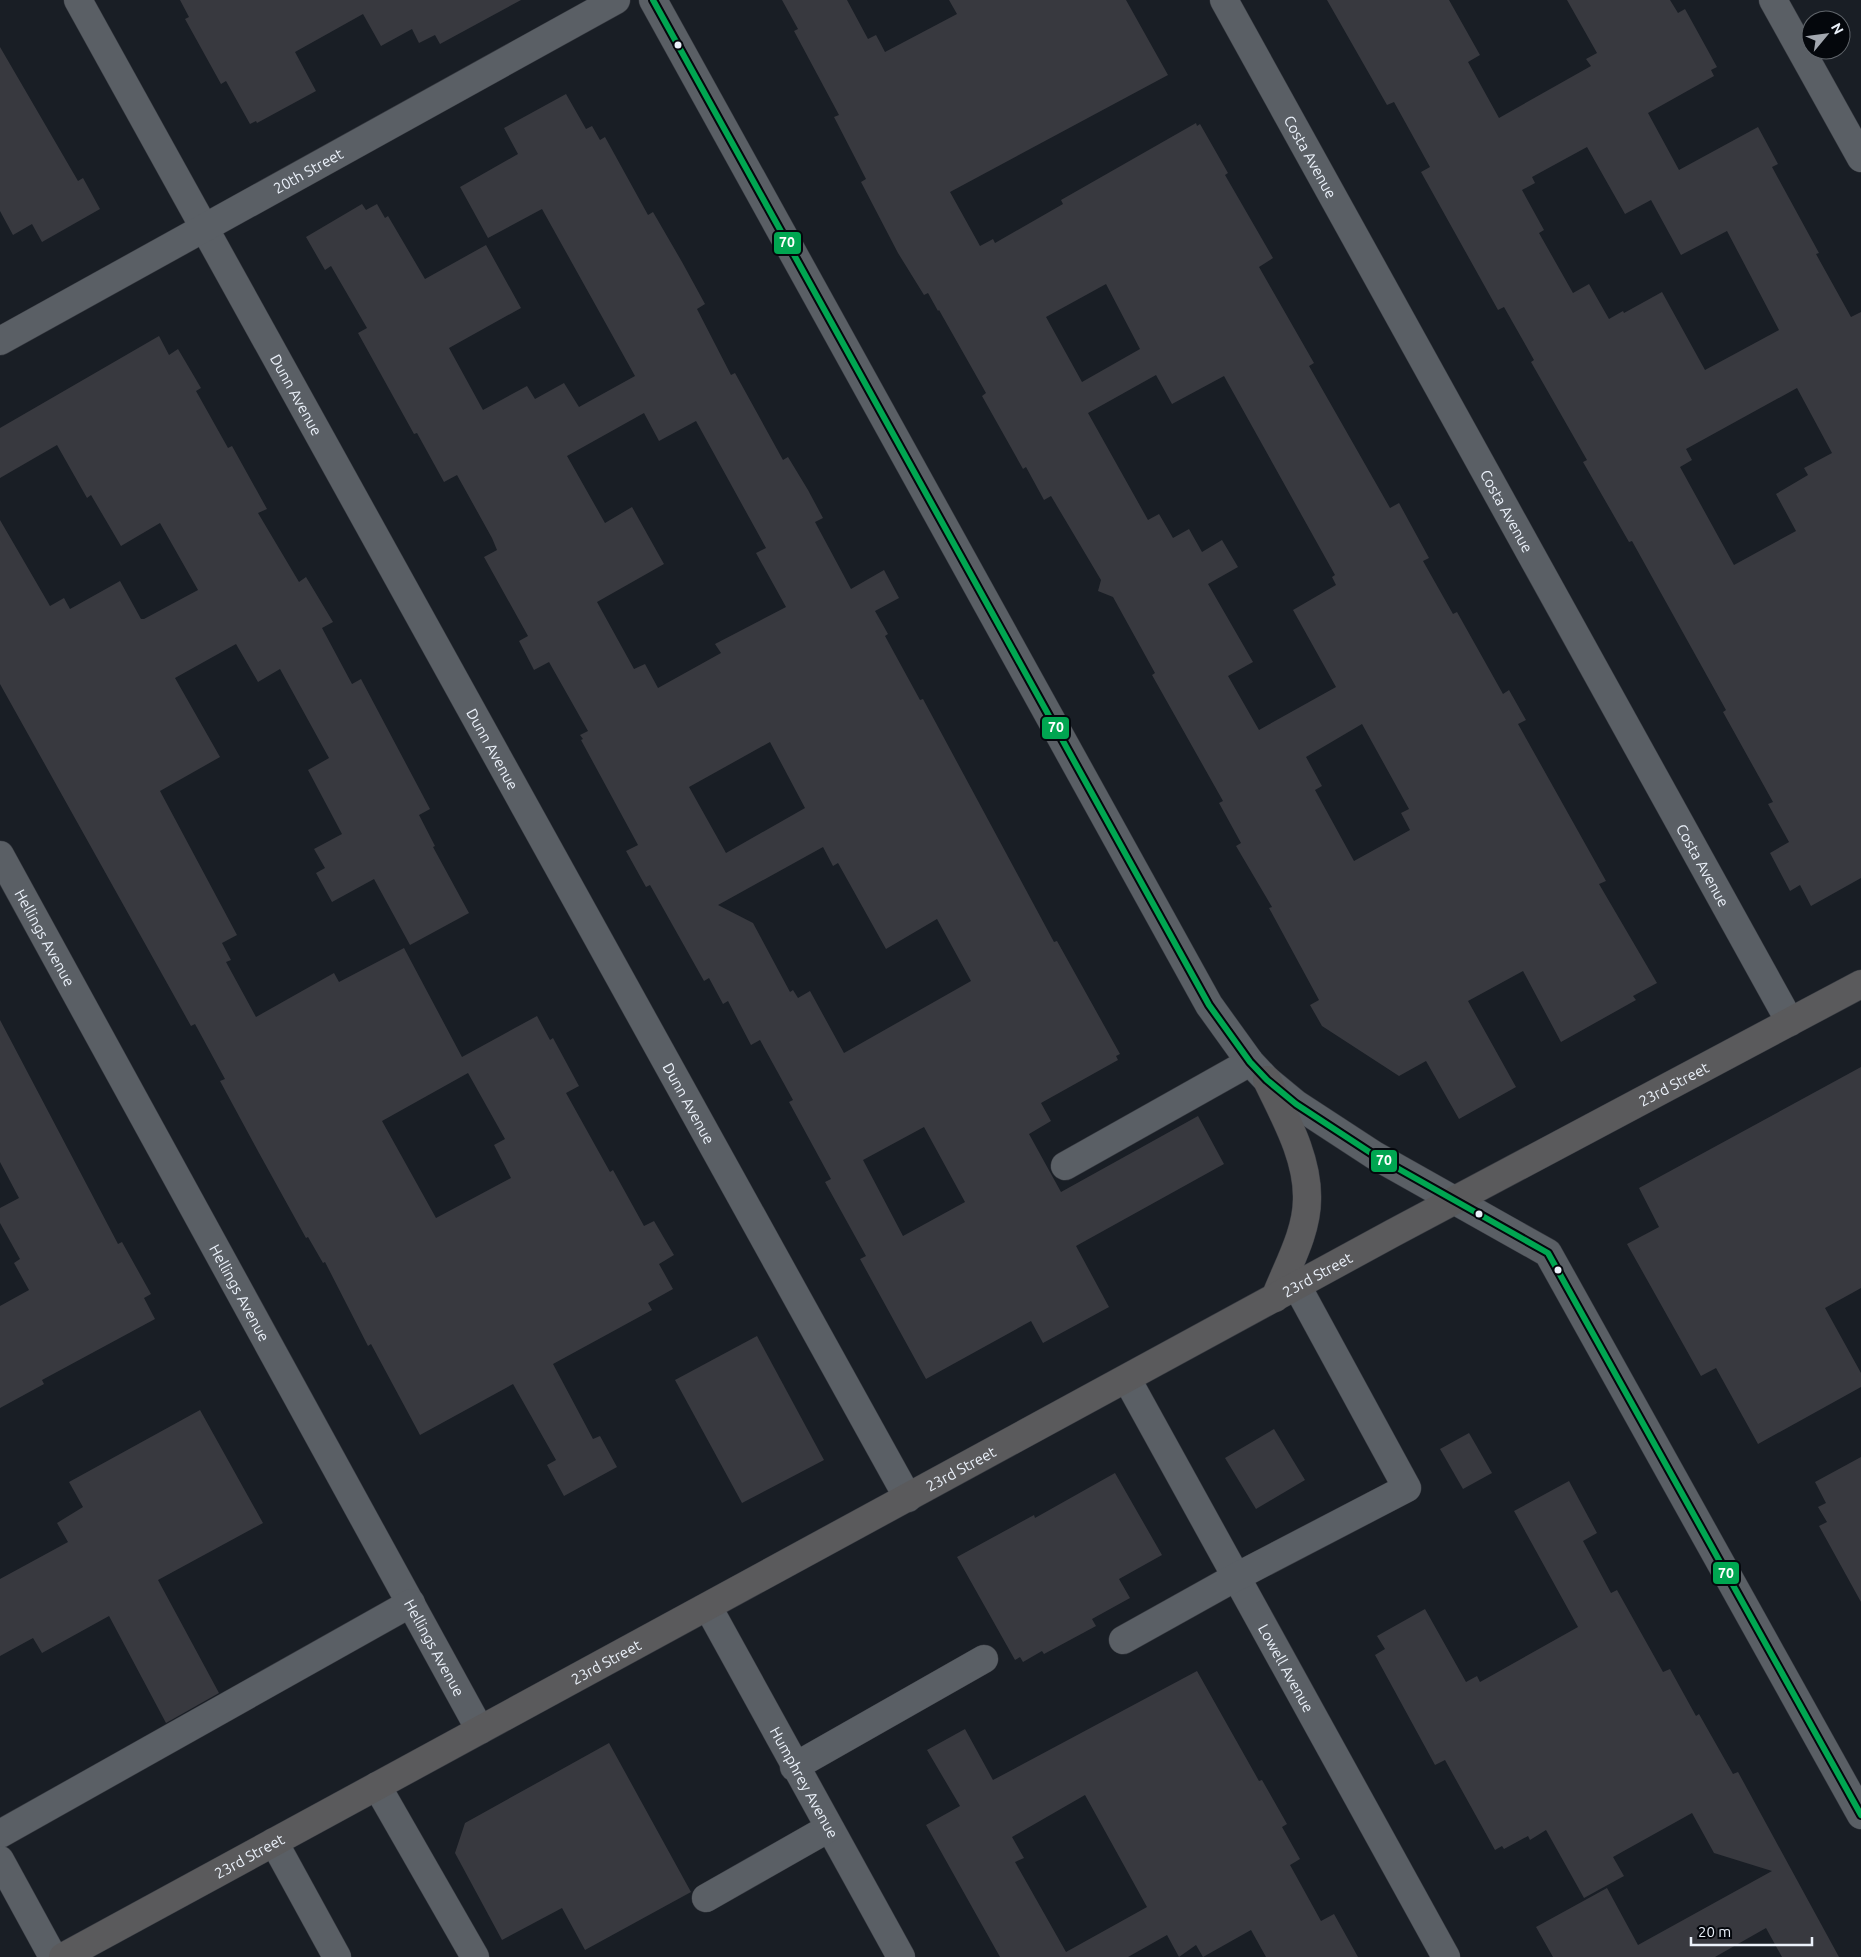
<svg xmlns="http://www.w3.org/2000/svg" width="1861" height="1957" viewBox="0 0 1861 1957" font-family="Ubuntu,sans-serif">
	<rect width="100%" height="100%" fill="#191e25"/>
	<g fill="#38393f" fill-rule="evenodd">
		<path d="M 180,0 L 521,0 L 440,44 L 435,35 L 419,43 L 412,29 L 381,46 L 363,14 L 295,52 L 316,91 L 257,123 L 256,121 L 250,124 L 226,81 L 221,84 L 185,19 L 189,17 Z"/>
		<path d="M 782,0 L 847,0 L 868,39 L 876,35 L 885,52 L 957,14 L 949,0 L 1126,0 L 1168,75 L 950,192 L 980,246 L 993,239 L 995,243 L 1063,204 L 1061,200 L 1196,123 L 1197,126 L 1200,124 L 1228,173 L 1225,175 L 1273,258 L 1259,267 L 1314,363 L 1309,366 L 1390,508 L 1399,503 L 1429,558 L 1423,561 L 1453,614 L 1457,612 L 1503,694 L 1509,690 L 1526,720 L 1518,724 L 1606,881 L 1599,884 L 1657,983 L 1633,996 L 1636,1000 L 1561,1042 L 1523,971 L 1468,1001 L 1516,1087 L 1459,1119 L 1426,1061 L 1399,1076 L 1322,1026 L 1310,1005 L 1319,1000 L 1269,908 L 1272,907 L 1236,846 L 1241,843 L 1219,803 L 1223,801 L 1152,675 L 1155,673 L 1113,597 L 1098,591 L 1101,580 L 1051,496 L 1044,500 L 1026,467 L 1023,469 L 982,396 L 986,393 L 939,310 L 938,311 L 928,293 L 924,295 L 898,253 L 861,182 L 866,179 L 834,117 L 839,115 L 794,31 L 798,29 ZM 1106,284 L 1140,349 L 1082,382 L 1046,317 ZM 1156,375 L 1172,404 L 1224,376 L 1335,575 L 1332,577 L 1336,585 L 1293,610 L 1336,687 L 1259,730 L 1228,676 L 1253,662 L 1208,584 L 1238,567 L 1222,540 L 1202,552 L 1189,529 L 1173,538 L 1159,514 L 1148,520 L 1088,413 ZM 1362,724 L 1409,809 L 1401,813 L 1410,830 L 1354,861 L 1315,790 L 1322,786 L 1306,757 Z"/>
		<path d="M 1327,0 L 1449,0 L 1480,55 L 1468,62 L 1499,118 L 1591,66 L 1586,59 L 1597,53 L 1567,0 L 1670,0 L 1678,13 L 1685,9 L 1717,67 L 1711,70 L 1714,76 L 1648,113 L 1679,170 L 1758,127 L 1778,164 L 1772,167 L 1819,253 L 1816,254 L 1851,317 L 1861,312 L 1861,878 L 1811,906 L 1800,885 L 1790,891 L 1770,853 L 1789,842 L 1768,804 L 1773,802 L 1723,712 L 1726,710 L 1632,541 L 1629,542 L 1583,462 L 1587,460 L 1531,362 L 1534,360 L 1504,307 L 1498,310 L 1421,172 L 1430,167 L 1394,102 L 1387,105 ZM 1587,147 L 1625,214 L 1651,200 L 1681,255 L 1727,231 L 1779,330 L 1705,370 L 1662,292 L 1624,313 L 1623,311 L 1609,319 L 1589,284 L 1573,293 L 1539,233 L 1544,230 L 1522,190 L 1535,183 L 1532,177 ZM 1797,388 L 1832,453 L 1804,468 L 1808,475 L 1776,494 L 1796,531 L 1734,565 L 1680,467 L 1692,460 L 1686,449 Z"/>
		<path d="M 0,47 L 78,181 L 83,178 L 100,209 L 42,242 L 32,224 L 13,235 L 0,211 Z"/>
		<path d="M 566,94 L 586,129 L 592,126 L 600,140 L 605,137 L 648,215 L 653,212 L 682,262 L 705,304 L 697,309 L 731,375 L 735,373 L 783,460 L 788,457 L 808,490 L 823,518 L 815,522 L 851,589 L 884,570 L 899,598 L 875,611 L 888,634 L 885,636 L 920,700 L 923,699 L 1054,942 L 1057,941 L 1120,1054 L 1116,1056 L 1118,1060 L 1041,1103 L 1051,1121 L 1029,1134 L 1061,1192 L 1198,1116 L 1224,1164 L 1076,1246 L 1109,1307 L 1043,1343 L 1031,1321 L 926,1379 L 860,1259 L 866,1256 L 825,1182 L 831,1179 L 789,1102 L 793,1100 L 760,1040 L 751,1045 L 728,1001 L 723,1004 L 709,978 L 704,981 L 650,885 L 646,887 L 626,851 L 638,845 L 581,740 L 583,739 L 580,735 L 588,731 L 549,662 L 534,670 L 519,641 L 528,636 L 484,557 L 497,550 L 492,538 L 457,475 L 444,482 L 417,433 L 414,434 L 358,333 L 367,328 L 331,266 L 325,270 L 306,237 L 362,204 L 366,210 L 377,204 L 385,218 L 388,216 L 425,279 L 486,245 L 521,308 L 449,348 L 483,410 L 527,386 L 535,399 L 564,383 L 579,407 L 635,376 L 542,209 L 488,238 L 460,187 L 518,154 L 504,128 ZM 644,413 L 659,441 L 696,421 L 766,548 L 756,553 L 786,607 L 715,644 L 721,653 L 658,688 L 645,664 L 634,669 L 597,602 L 664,564 L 632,507 L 605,523 L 567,456 ZM 770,742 L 805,808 L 726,853 L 689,787 ZM 823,847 L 833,866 L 838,863 L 886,949 L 937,919 L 971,981 L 844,1053 L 810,991 L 798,998 L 793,990 L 790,992 L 753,923 L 718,905 ZM 924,1127 L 965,1202 L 903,1236 L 863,1160 Z"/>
		<path d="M 159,336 L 169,355 L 178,349 L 201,388 L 196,391 L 228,448 L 232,446 L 267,509 L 258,513 L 299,582 L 306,577 L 333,622 L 322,628 L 352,684 L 361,679 L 430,809 L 419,815 L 435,846 L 433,847 L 469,913 L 410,945 L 374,879 L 332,902 L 316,873 L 325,868 L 314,849 L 342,834 L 308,770 L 329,758 L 280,669 L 258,682 L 236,644 L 175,678 L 220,757 L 160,791 L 237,935 L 222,943 L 231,960 L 226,962 L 256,1017 L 334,973 L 339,982 L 404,948 L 462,1057 L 537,1016 L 550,1040 L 553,1038 L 579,1086 L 566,1093 L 610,1172 L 613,1170 L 644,1226 L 654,1221 L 674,1255 L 659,1264 L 673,1289 L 648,1303 L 652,1310 L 553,1364 L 593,1439 L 600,1436 L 617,1467 L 564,1496 L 547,1465 L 556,1460 L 513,1384 L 420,1435 L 371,1344 L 368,1346 L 325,1262 L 323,1263 L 308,1237 L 306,1238 L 259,1153 L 220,1081 L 225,1079 L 195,1024 L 191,1026 L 0,684 L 0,520 L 50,606 L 64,598 L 70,609 L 120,581 L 141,619 L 144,619 L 198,590 L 160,523 L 121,546 L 91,495 L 87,498 L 57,445 L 0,478 L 0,428 ZM 468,1073 L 505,1139 L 494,1145 L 511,1178 L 436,1218 L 382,1121 Z"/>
		<path d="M 0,1020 L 118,1244 L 122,1242 L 151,1294 L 144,1298 L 155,1319 L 42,1380 L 44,1384 L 0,1408 L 0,1306 L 29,1290 L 14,1263 L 20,1259 L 0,1223 L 0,1208 L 19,1198 L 0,1162 Z"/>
		<path d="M 1861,1067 L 1861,1288 L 1825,1308 L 1861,1373 L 1861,1387 L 1758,1444 L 1716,1368 L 1701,1376 L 1627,1244 L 1659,1227 L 1639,1188 Z"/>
		<path d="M 757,1336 L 824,1460 L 742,1503 L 675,1380 Z"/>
		<path d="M 200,1410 L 263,1523 L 158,1580 L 219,1693 L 166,1723 L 109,1616 L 42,1653 L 33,1638 L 0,1656 L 0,1579 L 68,1542 L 57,1523 L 83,1507 L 69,1482 Z"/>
		<path d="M 1274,1429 L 1305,1480 L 1256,1509 L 1225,1458 Z"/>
		<path d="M 1469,1433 L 1492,1473 L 1463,1489 L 1440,1449 Z"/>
		<path d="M 1861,1457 L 1861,1602 L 1819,1526 L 1827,1522 L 1818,1507 L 1826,1503 L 1815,1482 Z"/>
		<path d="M 1115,1473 L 1162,1555 L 1119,1579 L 1130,1598 L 1092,1619 L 1096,1626 L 1044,1654 L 1042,1651 L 1023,1662 L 1020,1657 L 1015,1660 L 957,1557 L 1034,1515 L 1035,1518 Z"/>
		<path d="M 1569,1481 L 1597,1533 L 1583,1541 L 1611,1593 L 1617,1590 L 1663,1672 L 1670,1669 L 1696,1716 L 1699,1714 L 1733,1774 L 1738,1772 L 1839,1957 L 1782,1957 L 1766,1928 L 1715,1957 L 1553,1957 L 1536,1927 L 1607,1888 L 1638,1945 L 1772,1871 L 1714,1853 L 1692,1813 L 1613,1857 L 1624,1876 L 1584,1898 L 1546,1830 L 1530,1840 L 1528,1836 L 1504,1849 L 1502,1846 L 1495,1850 L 1445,1760 L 1435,1765 L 1375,1655 L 1385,1649 L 1377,1636 L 1425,1609 L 1466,1682 L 1477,1676 L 1480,1682 L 1578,1627 L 1514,1511 Z"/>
		<path d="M 1197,1671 L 1259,1781 L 1262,1780 L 1287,1824 L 1282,1827 L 1300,1859 L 1290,1865 L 1321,1921 L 1334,1914 L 1358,1957 L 1266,1957 L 1251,1930 L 1203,1957 L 1196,1945 L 1179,1957 L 1167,1935 L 1128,1957 L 1000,1957 L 926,1825 L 960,1806 L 927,1750 L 965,1729 L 993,1780 ZM 1085,1795 L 1147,1907 L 1066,1952 L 1015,1862 L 1024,1858 L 1012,1837 Z"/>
		<path d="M 609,1743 L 691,1892 L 585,1950 L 562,1908 L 502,1940 L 455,1853 L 465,1823 Z"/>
	</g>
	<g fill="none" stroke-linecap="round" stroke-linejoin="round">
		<defs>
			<g id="minor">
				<path id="s1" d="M 78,0 L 908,1498"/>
				<path d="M 653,0 L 1209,1005 L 1250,1062 L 1267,1080 L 1296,1104 L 1374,1155 L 1548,1253 L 1861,1815"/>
				<path id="s2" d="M 1224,0 L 1790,1022"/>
				<path d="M 1773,0 L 1861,158"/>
				<path id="s3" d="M 0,341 L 616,0"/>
				<path id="s4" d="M 0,855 L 480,1730"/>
				<path d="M 1065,1166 L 1250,1062"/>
				<path id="s5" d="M 1127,1379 L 1446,1957"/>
				<path id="s6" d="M 708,1607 L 901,1957"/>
				<path d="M 1123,1640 L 1236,1577 L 1407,1488 L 1297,1286"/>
				<path d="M 794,1767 L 984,1659"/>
				<path d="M 377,1786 L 475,1957"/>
				<path d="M 0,1834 L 411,1603"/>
				<path d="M 274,1842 L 337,1957"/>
				<path d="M 0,1860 L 53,1957"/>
				<path d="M 706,1898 L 829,1828"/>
			</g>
			<g id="major">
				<path d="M 1267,1080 C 1284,1116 1308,1157 1307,1199 C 1307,1233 1287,1267 1275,1298"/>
				<path id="s7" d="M 63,1957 L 1393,1233 L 1861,984"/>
			</g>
		</defs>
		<use href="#minor" stroke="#373a41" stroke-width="29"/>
		<use href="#major" stroke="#373a41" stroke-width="29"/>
		<use href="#minor" stroke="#5a5f65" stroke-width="28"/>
		<use href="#major" stroke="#5a5a5c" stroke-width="28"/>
		<defs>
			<path id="bus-1" d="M 653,0 L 1209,1005 L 1250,1062 L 1267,1080 L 1296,1104 L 1374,1155 L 1548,1253 L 1861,1815"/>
		</defs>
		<use href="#bus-1" stroke="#04070c" stroke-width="10"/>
		<use href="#bus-1" stroke="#00a651" stroke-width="6"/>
	</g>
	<g fill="#ebf1fa" stroke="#04070c" stroke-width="2">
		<circle cx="678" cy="45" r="4.5"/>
		<circle cx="1479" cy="1214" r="4.5"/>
		<circle cx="1558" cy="1270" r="4.5"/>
	</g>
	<g text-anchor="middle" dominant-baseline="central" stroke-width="4" stroke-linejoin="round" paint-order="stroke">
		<g font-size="15" fill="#ebf1fa" stroke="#04070c">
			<text stroke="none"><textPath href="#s2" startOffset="179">Costa Avenue</textPath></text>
			<text stroke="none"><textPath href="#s3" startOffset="352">20th Street</textPath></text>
			<text stroke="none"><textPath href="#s1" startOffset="451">Dunn Avenue</textPath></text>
			<text stroke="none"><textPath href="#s2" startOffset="584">Costa Avenue</textPath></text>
			<text stroke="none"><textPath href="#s1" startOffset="856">Dunn Avenue</textPath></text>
			<text stroke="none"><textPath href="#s2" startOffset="989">Costa Avenue</textPath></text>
			<text stroke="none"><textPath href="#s4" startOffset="94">Hellings Avenue</textPath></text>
			<text stroke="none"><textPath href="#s7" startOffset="1832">23rd Street</textPath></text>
			<text stroke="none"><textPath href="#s1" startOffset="1261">Dunn Avenue</textPath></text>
			<text stroke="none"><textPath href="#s7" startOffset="1428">23rd Street</textPath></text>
			<text stroke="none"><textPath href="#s4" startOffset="499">Hellings Avenue</textPath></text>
			<text stroke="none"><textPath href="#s7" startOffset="1022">23rd Street</textPath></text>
			<text stroke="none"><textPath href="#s4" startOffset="904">Hellings Avenue</textPath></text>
			<text stroke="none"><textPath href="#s7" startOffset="618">23rd Street</textPath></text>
			<text stroke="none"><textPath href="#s5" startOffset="330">Lowell Avenue</textPath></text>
			<text stroke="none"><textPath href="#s6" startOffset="200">Humphrey Avenue</textPath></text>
			<text stroke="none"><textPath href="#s7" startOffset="212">23rd Street</textPath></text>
		</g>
	</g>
	<g stroke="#04070c" stroke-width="2">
		<rect x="773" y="231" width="29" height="24" rx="5" fill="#00a651"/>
		<rect x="1041" y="716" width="29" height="24" rx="5" fill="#00a651"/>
		<rect x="1370" y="1149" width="28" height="24" rx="5" fill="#00a651"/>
		<rect x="1712" y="1561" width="28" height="24" rx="5" fill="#00a651"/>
	</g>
	<g font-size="14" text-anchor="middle" font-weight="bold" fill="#fff">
		<text x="787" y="247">70</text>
		<text x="1056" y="732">70</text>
		<text x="1384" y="1165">70</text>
		<text x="1726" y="1578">70</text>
	</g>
	<g transform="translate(1826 35) rotate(61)"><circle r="24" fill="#04070c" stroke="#60656b"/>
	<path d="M0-4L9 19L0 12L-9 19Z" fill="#a2a7af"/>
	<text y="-8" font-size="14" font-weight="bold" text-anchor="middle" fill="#ebf1fa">N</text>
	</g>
	<path d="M1691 1937v8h121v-8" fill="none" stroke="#ebf1fa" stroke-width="2.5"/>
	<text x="1698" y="1937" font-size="15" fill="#ebf1fa" stroke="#04070c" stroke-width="4" paint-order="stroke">20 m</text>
</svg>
